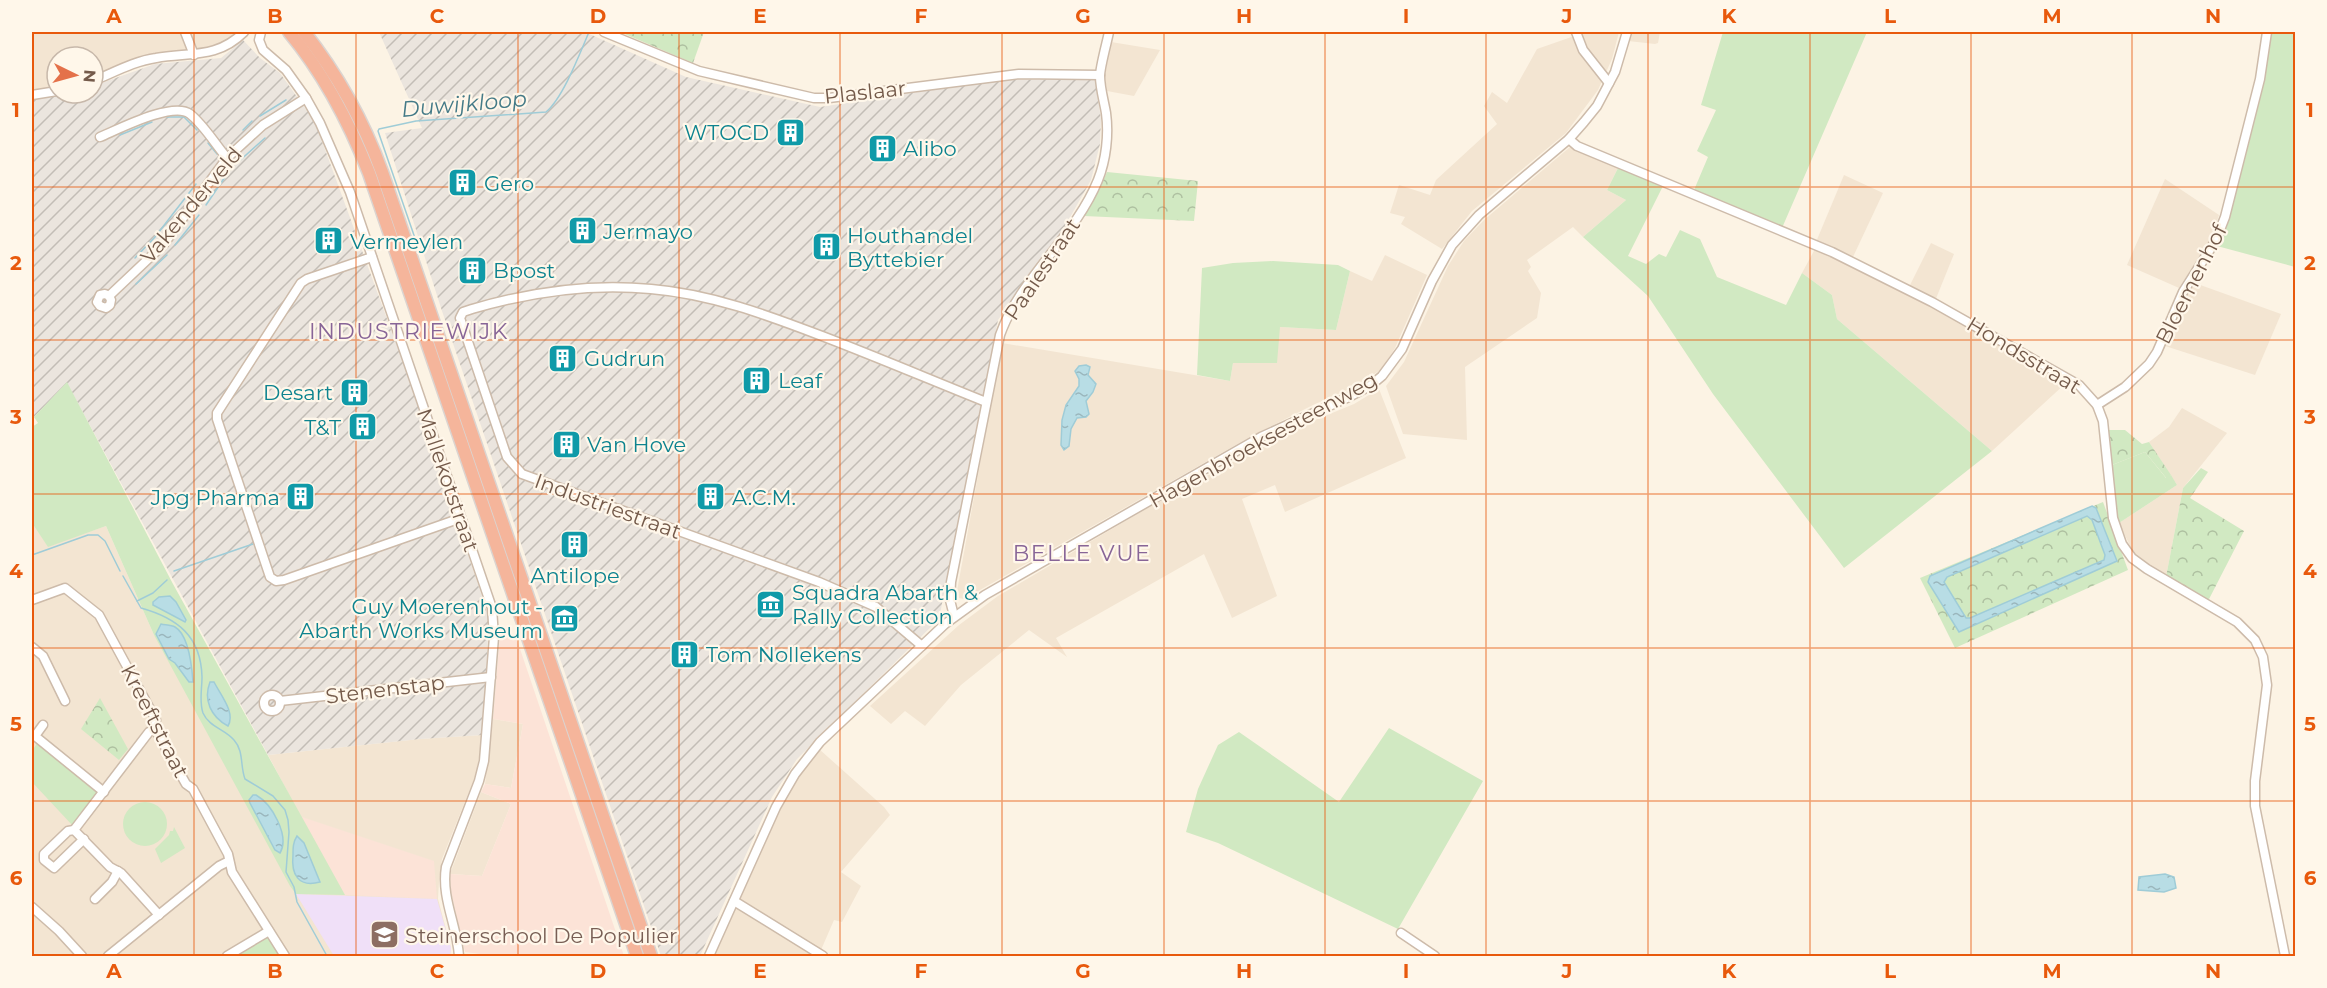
<svg xmlns="http://www.w3.org/2000/svg" width="2327" height="988" viewBox="0 0 2327 988" font-family="Montserrat,sans-serif">
	<defs>
		<pattern id="industrial-furrows" width="10" height="10" patternUnits="userSpaceOnUse" patternTransform="scale(1.5)"><rect width="10" height="10" fill="#ebe5de"/><path d="M-1 1l2-2M0 10L10 0M9 11l2-2" fill="none" stroke="#c3bdb6"/></pattern>
		<pattern id="forest-crowns" width="20" height="18" patternUnits="userSpaceOnUse" patternTransform="scale(1.5)"><rect width="20" height="18" fill="#d1e9c2"/><path d="M2 6a3 3 0 1 1 6 0M12 15a3 3 0 1 1 6 0" fill="none" stroke="#aec0a0"/></pattern>
		<pattern id="water-ripples" width="26" height="14" patternUnits="userSpaceOnUse" patternTransform="scale(1.5)"><rect width="26" height="14" fill="#b8dde5"/><path d="M2 4q2-2 4 0t4 0M15 11q2-2 4 0t4 0" fill="none" stroke="#9ab6bc"/></pattern>
	</defs>
	<rect width="100%" height="100%" fill="#fcf3e4"/>
	<g fill="#f3e5d2">
		<path d="M 32,32 L 239,32 L 224,43 L 202,50 L 93,77 L 93,57 L 57,57 L 57,86 L 32,90 Z"/>
		<path d="M 1580,32 L 1619,32 L 1612,59 L 1598,90 L 1566,133 L 1472,211 L 1442,249 L 1401,224 L 1405,217 L 1390,213 L 1399,185 L 1430,195 L 1436,180 L 1497,124 L 1484,106 L 1492,92 L 1507,103 L 1537,49 L 1580,34 Z"/>
		<path d="M 1630,32 L 1660,32 L 1658,43 L 1655,44 L 1628,41 Z"/>
		<path d="M 1111,42 L 1160,50 L 1134,96 L 1107,91 L 1105,76 Z"/>
		<path d="M 1570,147 L 1618,168 L 1607,190 L 1626,200 L 1583,237 L 1573,227 L 1527,260 L 1531,267 L 1528,271 L 1541,293 L 1537,318 L 1465,367 L 1467,440 L 1403,434 L 1386,386 L 1404,362 L 1448,266 L 1464,241 L 1484,220 Z"/>
		<path d="M 1844,175 L 1883,193 L 1852,259 L 1816,242 Z"/>
		<path d="M 2165,179 L 2219,215 L 2211,239 L 2179,288 L 2127,265 Z"/>
		<path d="M 1931,243 L 1954,254 L 1935,301 L 1909,287 Z"/>
		<path d="M 1815,249 L 1938,310 L 2066,383 L 1992,451 L 1837,319 L 1832,295 L 1802,273 Z"/>
		<path d="M 1385,255 L 1427,275 L 1395,348 L 1382,369 L 1354,387 L 1313,405 L 1248,438 L 964,599 L 959,598 L 957,591 L 1002,343 L 1230,381 L 1233,363 L 1280,327 L 1336,330 L 1350,271 L 1372,281 Z"/>
		<path d="M 2192,282 L 2281,314 L 2255,375 L 2162,345 Z"/>
		<path d="M 1379,389 L 1406,458 L 1285,512 L 1275,485 L 1242,499 L 1277,596 L 1232,618 L 1204,554 L 1056,638 L 1067,657 L 1029,630 L 961,685 L 925,726 L 905,711 L 891,724 L 870,706 L 959,625 L 998,596 L 1156,503 L 1298,427 L 1354,404 Z"/>
		<path d="M 2182,408 L 2227,433 L 2183,488 L 2166,577 L 2148,566 L 2133,552 L 2119,523 L 2177,485 L 2149,442 L 2169,427 Z"/>
		<path d="M 32,523 L 48,546 L 106,526 L 154,635 L 326,864 L 268,755 L 420,739 L 483,735 L 476,774 L 442,859 L 439,882 L 438,899 L 451,948 L 450,956 L 32,956 Z"/>
		<path d="M 493,719 L 523,724 L 511,788 L 485,784 Z"/>
		<path d="M 819,749 L 884,807 L 890,815 L 841,872 L 861,886 L 842,922 L 834,920 L 821,950 L 738,899 L 779,809 L 796,778 Z"/>
		<path d="M 481,792 L 511,804 L 482,876 L 450,874 Z"/>
		<path d="M 736,908 L 816,956 L 714,956 Z"/>
	</g>
	<g fill="#fce3d7">
		<path d="M 500,634 L 516,637 L 624,956 L 495,956 L 465,952 L 451,892 L 450,874 L 482,876 L 511,804 L 481,792 L 485,784 L 511,788 L 523,724 L 493,719 Z"/>
		<path d="M 302,817 L 434,861 L 437,899 L 345,895 Z"/>
	</g>
	<g fill="url(#industrial-furrows)">
		<path d="M 379,32 L 585,32 L 686,77 L 820,107 L 997,80 L 1095,79 L 1101,119 L 1100,144 L 1091,180 L 1064,228 L 998,320 L 939,619 L 797,759 L 772,797 L 700,956 L 661,956 L 442,311 L 385,133 L 422,128 Z"/>
		<path d="M 243,40 L 260,58 L 280,73 L 315,122 L 405,368 L 489,617 L 483,735 L 420,739 L 268,755 L 67,383 L 34,417 L 32,414 L 32,100 L 74,93 L 93,93 L 93,86 L 155,64 L 221,58 Z"/>
	</g>
	<path fill="#f0e0f8" d="M 296,894 L 437,899 L 451,948 L 450,956 L 334,956 Z"/>
	<g fill="#d1e9c2">
		<path d="M 1723,32 L 1867,32 L 1782,228 L 1694,190 L 1708,157 L 1697,151 L 1716,110 L 1701,105 Z"/>
		<path d="M 2270,32 L 2295,32 L 2295,267 L 2217,246 Z"/>
		<path d="M 1618,168 L 1663,186 L 1628,256 L 1646,264 L 1659,254 L 1666,257 L 1680,230 L 1700,239 L 1717,277 L 1786,305 L 1802,273 L 1832,295 L 1837,319 L 1992,451 L 1844,568 L 1713,394 L 1648,296 L 1583,237 L 1626,200 L 1607,190 Z"/>
		<path d="M 1273,261 L 1338,265 L 1350,271 L 1336,330 L 1280,327 L 1277,363 L 1233,363 L 1230,381 L 1197,375 L 1202,268 L 1233,263 Z"/>
		<path d="M 67,382 L 173,584 L 345,895 L 296,894 L 290,886 L 154,635 L 106,526 L 48,547 L 32,523 L 32,427 L 38,423 L 34,417 Z"/>
		<path d="M 2145,452 L 2166,478 L 2171,475 L 2177,485 L 2119,523 L 2115,512 L 2112,465 Z"/>
		<path d="M 1389,728 L 1483,781 L 1398,929 L 1218,843 L 1186,832 L 1198,789 L 1218,745 L 1239,732 L 1339,802 Z"/>
		<path d="M 38,742 L 99,791 L 73,826 L 32,782 L 32,751 Z"/>
		<circle cx="145" cy="824" r="22"/>
		<path d="M 174,827 L 185,848 L 161,863 L 155,849 L 169,835 L 170,831 L 173,831 Z"/>
		<path d="M 268,937 L 280,956 L 236,956 Z"/>
	</g>
	<g fill="url(#forest-crowns)">
		<path d="M 620,32 L 704,32 L 693,63 Z"/>
		<path d="M 1107,172 L 1198,181 L 1194,221 L 1084,216 L 1098,192 Z"/>
		<path d="M 2108,430 L 2125,430 L 2142,444 L 2149,442 L 2171,475 L 2167,479 L 2145,452 L 2112,465 Z"/>
		<path d="M 2201,468 L 2208,472 L 2190,498 L 2244,531 L 2208,601 L 2166,577 L 2183,488 Z"/>
		<path d="M 2103,502 L 2128,570 L 1955,648 L 1920,578 Z"/>
		<path d="M 100,698 L 128,749 L 119,760 L 81,729 Z"/>
	</g>
	<g fill="url(#water-ripples)" stroke="#9fccd7" stroke-width="1.5" fill-rule="evenodd">
		<path d="M 1086,365 L 1090,367 L 1088,375 L 1096,384 L 1093,392 L 1086,401 L 1089,414 L 1086,417 L 1077,418 L 1071,429 L 1069,446 L 1064,450 L 1061,445 L 1062,420 L 1066,405 L 1079,386 L 1079,379 L 1075,371 L 1079,366 Z"/>
		<path d="M 2092,506 L 2096,508 L 2117,561 L 1959,632 L 1928,582 L 1930,576 ZM 2087,516 L 2092,520 L 2105,555 L 2104,560 L 1970,618 L 1966,618 L 1944,582 L 1947,577 Z"/>
		<path d="M 170,596 L 176,602 L 186,620 L 185,622 L 153,605 L 153,602 L 159,597 Z"/>
		<path d="M 161,624 C 165,625 171,625 175,627 C 189,635 192,668 193,682 L 189,682 L 175,663 L 169,659 L 156,634 Z"/>
		<path d="M 210,682 L 214,682 C 220,694 236,713 228,726 C 211,717 203,700 210,682 Z"/>
		<path d="M 253,795 L 256,795 C 272,804 290,836 280,853 L 275,850 L 250,803 L 249,800 Z"/>
		<path d="M 297,836 L 304,843 L 320,882 C 298,888 291,874 293,855 C 293,848 293,842 297,836 Z"/>
		<path d="M 2165,874 L 2174,877 L 2176,888 L 2164,892 L 2138,890 L 2139,877 Z"/>
	</g>
	<g fill="none" stroke-linecap="round" stroke-linejoin="round">
		<g stroke="#9fccd7" stroke-width="1.5">
			<path d="M 260,116 L 286,100"/>
			<path d="M 167,117 L 184,117 L 197,130"/>
			<path d="M 243,130 L 252,121"/>
			<path d="M 120,135 L 152,122"/>
			<path d="M 208,143 L 217,154"/>
			<path d="M 237,163 L 265,138"/>
			<path d="M 206,205 L 225,177"/>
			<path d="M 417,244 L 378,131 L 379,129 L 416,121 L 546,112 C 563,98 580,53 589,32"/>
			<path d="M 175,245 L 199,215"/>
			<path d="M 135,258 L 155,237 L 196,184"/>
			<path d="M 136,284 L 167,255"/>
			<path d="M 32,555 L 88,535 L 98,535 L 105,541 L 120,571"/>
			<path d="M 174,571 L 253,544"/>
			<path d="M 123,576 L 137,601 L 153,593 L 167,580"/>
			<path d="M 137,601 L 141,608 C 177,618 201,636 202,677 C 202,689 199,702 203,713 C 209,727 225,729 234,740 C 244,751 240,766 245,779 L 273,796 L 285,810 L 288,820 L 289,832 L 286,872 L 294,887 L 297,902 L 327,956"/>
		</g>
		<defs>
			<g id="minor">
				<path d="M 185,32 L 194,55"/>
				<path d="M 261,32 L 259,40 L 263,50 L 286,70 L 306,98 L 320,123 L 350,192 L 492,608 L 494,637 L 484,761 L 479,781 L 446,867 C 441,898 457,925 459,956"/>
				<path d="M 604,32 L 699,71 L 814,98 L 829,98 L 1019,74 L 1100,75"/>
				<path d="M 1576,32 L 1583,50 L 1609,83"/>
				<path d="M 93,81 C 113,73 134,61 156,58 C 190,52 217,59 244,32"/>
				<path d="M 32,95 L 57,91"/>
				<path d="M 100,137 C 119,129 173,101 190,114 C 204,125 215,144 227,158"/>
				<path d="M 1569,139 L 1577,146 L 1832,252 L 1932,302 L 2079,385 L 2097,405 L 2103,421 L 2113,518 L 2122,544 L 2132,558 L 2147,569 L 2237,622 L 2255,640 L 2263,657 L 2267,685 L 2255,781 L 2255,806 L 2285,956"/>
				<path d="M 372,257 L 307,279 L 301,283 L 217,413 L 217,419 L 270,577 L 276,581 L 284,580 L 461,518"/>
				<path d="M 109,296 L 111,300 L 110,305 L 106,308 L 100,306 L 97,302 L 100,295 L 105,294 L 109,296 L 164,244 L 227,158 L 263,125 L 306,98"/>
				<path d="M 2097,405 L 2125,387 L 2149,364 L 2157,352 L 2183,292 L 2216,240 L 2225,217 L 2260,79 L 2267,32"/>
				<path d="M 32,600 L 65,588 L 99,615 L 156,720 L 155,729 L 186,784 L 193,789 L 228,854 L 232,872 L 285,956"/>
				<path d="M 954,616 L 950,600 L 951,582 L 1000,335 C 1020,278 1075,237 1098,180 C 1106,160 1109,135 1106,113 C 1104,101 1100,88 1100,76 C 1100,67 1107,42 1109,32"/>
				<path d="M 922,646 L 876,607 L 819,582 L 522,474 L 507,457 L 460,318 L 463,312 L 472,309 C 530,292 591,283 651,289 C 711,294 767,315 822,336 C 877,357 931,380 986,402"/>
				<path d="M 32,647 L 43,656 L 65,701"/>
				<circle cx="272" cy="703" r="8"/>
				<path d="M 280,701 L 491,677"/>
				<path d="M 43,725 L 35,736 L 104,792"/>
				<path d="M 155,729 L 149,732 L 74,830 L 110,867 L 121,873 L 159,915"/>
				<path d="M 74,830 L 68,831 L 44,854 L 44,860 L 54,868 L 84,839"/>
				<path d="M 95,899 L 112,882 L 118,871"/>
				<path d="M 734,901 L 823,956"/>
				<path d="M 32,907 L 59,931 L 82,956"/>
				<path d="M 1401,933 L 1435,956"/>
				<path d="M 108,956 L 219,866 L 229,861"/>
				<path d="M 227,956 L 269,931"/>
				<path d="M 709,956 L 776,807 L 795,774 L 820,742 L 945,624 L 985,595 L 1261,437 L 1351,396 L 1370,386 L 1382,376 L 1402,349 L 1432,281 L 1452,245 L 1479,215 L 1569,139 L 1584,122 L 1597,106 L 1615,72 L 1627,32"/>
			</g>
			<g id="highway">
				<path d="M 289,32 C 324,74 349,122 369,173 L 637,956"/>
				<path d="M 304,32 C 338,75 363,120 382,172 L 651,956"/>
			</g>
		</defs>
		<use href="#minor" stroke="#cdbbaa" stroke-width="11"/>
		<use href="#highway" stroke="#dbd4d0" stroke-width="15"/>
		<use href="#minor" stroke="#fff" stroke-width="8"/>
		<use href="#highway" stroke="#f5b59b" stroke-width="12"/>
	</g>
	<path fill="none" stroke="#e8590c" stroke-width="1.5" stroke-opacity="0.55" d="M 194,32 L 194,956M 356,32 L 356,956M 518,32 L 518,956M 679,32 L 679,956M 840,32 L 840,956M 1002,32 L 1002,956M 1164,32 L 1164,956M 1325,32 L 1325,956M 1486,32 L 1486,956M 1648,32 L 1648,956M 1810,32 L 1810,956M 1971,32 L 1971,956M 2132,32 L 2132,956M 32,187 L 2296,187M 32,340 L 2296,340M 32,494 L 2296,494M 32,648 L 2296,648M 32,801 L 2296,801"/>
	<defs>
		<symbol id="building-square" viewBox="-11 -11 22 22"><rect x="-9" y="-9" width="18" height="18" rx="4" fill="#0f9aa8" stroke="#fff7ea"/><path d="M-4-6H4V6H1V3H-1V6H-4ZM-2.5-4.3h1.7v1.8h-1.7ZM.8-4.3h1.7v1.8H.8ZM-2.5-1h1.7V.8h-1.7ZM.8-1h1.7V.8H.8Z" fill="#fff"/></symbol>
		<symbol id="museum-square" viewBox="-11 -11 22 22"><rect x="-9" y="-9" width="18" height="18" rx="4" fill="#0f9aa8" stroke="#fff7ea"/><path d="M0-6L6-3V-2H-6V-3ZM-5-1h2V3h-2ZM-1-1h2V3h-2ZM3-1h2V3H3ZM-6 4H6V6H-6Z" fill="#fff"/></symbol>
		<symbol id="school-square" viewBox="-11 -11 22 22"><rect x="-9" y="-9" width="18" height="18" rx="4" fill="#8d6e63" stroke="#fff7ea"/><path d="M0-5L7-2L0 1L-7-2ZM-4 1L0 2.5L4 1V4Q0 6-4 4Z" fill="#fff"/></symbol>
	</defs>
	<g fill-rule="evenodd">
		<use href="#building-square" x="774" y="116" width="33" height="33"/>
		<use href="#building-square" x="866" y="132" width="33" height="33"/>
		<use href="#building-square" x="446" y="166" width="33" height="33"/>
		<use href="#building-square" x="566" y="214" width="33" height="33"/>
		<use href="#building-square" x="312" y="224" width="33" height="33"/>
		<use href="#building-square" x="810" y="230" width="33" height="33"/>
		<use href="#building-square" x="456" y="254" width="33" height="33"/>
		<use href="#building-square" x="546" y="342" width="33" height="33"/>
		<use href="#building-square" x="740" y="364" width="33" height="33"/>
		<use href="#building-square" x="338" y="376" width="33" height="33"/>
		<use href="#building-square" x="346" y="410" width="33" height="33"/>
		<use href="#building-square" x="550" y="428" width="33" height="33"/>
		<use href="#building-square" x="284" y="480" width="33" height="33"/>
		<use href="#building-square" x="694" y="480" width="33" height="33"/>
		<use href="#building-square" x="558" y="528" width="33" height="33"/>
		<use href="#museum-square" x="754" y="588" width="33" height="33"/>
		<use href="#museum-square" x="548" y="602" width="33" height="33"/>
		<use href="#building-square" x="668" y="638" width="33" height="33"/>
		<use href="#school-square" x="368" y="918" width="33" height="33"/>
	</g>
	<g text-anchor="middle" dominant-baseline="central" stroke-width="4.5" stroke-linejoin="round" paint-order="stroke">
		<g font-size="21" fill="#745a4a" stroke="#fff7ea">
			<text transform="translate(865 92) rotate(-6)">Plaslaar</text>
			<text transform="translate(191 205) rotate(-50)">Vakenderveld</text>
			<text transform="translate(1042 269) rotate(-56)">Paaiestraat</text>
			<text transform="translate(2191 284) rotate(-63)">Bloemenhof</text>
			<text transform="translate(2024 355) rotate(31)">Hondsstraat</text>
			<text transform="translate(1263 440) rotate(-29)">Hagenbroeksesteenweg</text>
			<text transform="translate(448 480) rotate(71)">Mallekotstraat</text>
			<text transform="translate(608 506) rotate(20)">Industriestraat</text>
			<text transform="translate(385 689) rotate(-7)">Stenenstap</text>
			<text transform="translate(155 721) rotate(63)">Kreeftstraat</text>
		</g>
		<g font-size="21" fill="#0d838f" stroke="#fff7ea" text-anchor="start">
			<text x="769" y="132" text-anchor="end">WTOCD</text>
			<text x="903" y="148">Alibo</text>
			<text x="484" y="183">Gero</text>
			<text x="603" y="231">Jermayo</text>
			<text x="847" y="235">Houthandel<tspan x="847" dy="24">Byttebier</tspan></text>
			<text x="350" y="241">Vermeylen</text>
			<text x="493" y="270">Bpost</text>
			<text x="584" y="358">Gudrun</text>
			<text x="778" y="380">Leaf</text>
			<text x="333" y="392" text-anchor="end">Desart</text>
			<text x="341" y="427" text-anchor="end">T&amp;T</text>
			<text x="587" y="444">Van Hove</text>
			<text x="280" y="497" text-anchor="end">Jpg Pharma</text>
			<text x="732" y="497">A.C.M.</text>
			<text x="575" y="575" text-anchor="middle">Antilope</text>
			<text x="792" y="592">Squadra Abarth &amp;<tspan x="792" dy="24">Rally Collection</tspan></text>
			<text x="543" y="606" text-anchor="end">Guy Moerenhout -<tspan x="543" dy="24">Abarth Works Museum</tspan></text>
			<text x="706" y="654">Tom Nollekens</text>
		</g>
		<g font-size="21" fill="#785e54" stroke="#fff7ea" text-anchor="start">
			<text x="405" y="935">Steinerschool De Populier</text>
		</g>
		<g font-size="22" font-style="italic" fill="#447a87" stroke="#fff7ea">
			<text transform="translate(464 104) rotate(-5)">Duwijkloop</text>
		</g>
		<g font-size="22" letter-spacing="1.5" fill="#886597" stroke="#fff7ea">
			<text x="409" y="331">INDUSTRIEWIJK</text>
			<text x="1082" y="553">BELLE VUE</text>
		</g>
	</g>
	<rect width="2327" height="988" fill="none" stroke="#fff7ea" stroke-width="66"/>
	<g transform="translate(75 75) rotate(95)"><circle r="28" fill="#fff7ea" stroke="#c7b8aa" stroke-width="1.5"/>
	<path d="M0-4.5L10 22L0 15L-10 22Z" fill="#e4714a"/>
	<text y="-9" font-size="16" font-weight="bold" text-anchor="middle" fill="#745a4a">N</text>
	</g>
	<rect x="33" y="33" width="2261" height="922" fill="none" stroke="#e8590c" stroke-width="2"/>
	<g font-size="20" text-anchor="middle" font-weight="bold" fill="#e8590c">
		<text x="114" y="23">A</text>
		<text x="275" y="23">B</text>
		<text x="437" y="23">C</text>
		<text x="598" y="23">D</text>
		<text x="760" y="23">E</text>
		<text x="921" y="23">F</text>
		<text x="1083" y="23">G</text>
		<text x="1244" y="23">H</text>
		<text x="1406" y="23">I</text>
		<text x="1567" y="23">J</text>
		<text x="1729" y="23">K</text>
		<text x="1890" y="23">L</text>
		<text x="2052" y="23">M</text>
		<text x="2213" y="23">N</text>
		<text x="16" y="117">1</text>
		<text x="2310" y="117">1</text>
		<text x="16" y="270">2</text>
		<text x="2310" y="270">2</text>
		<text x="16" y="424">3</text>
		<text x="2310" y="424">3</text>
		<text x="16" y="578">4</text>
		<text x="2310" y="578">4</text>
		<text x="16" y="731">5</text>
		<text x="2310" y="731">5</text>
		<text x="16" y="885">6</text>
		<text x="2310" y="885">6</text>
		<text x="114" y="978">A</text>
		<text x="275" y="978">B</text>
		<text x="437" y="978">C</text>
		<text x="598" y="978">D</text>
		<text x="760" y="978">E</text>
		<text x="921" y="978">F</text>
		<text x="1083" y="978">G</text>
		<text x="1244" y="978">H</text>
		<text x="1406" y="978">I</text>
		<text x="1567" y="978">J</text>
		<text x="1729" y="978">K</text>
		<text x="1890" y="978">L</text>
		<text x="2052" y="978">M</text>
		<text x="2213" y="978">N</text>
	</g>
</svg>
